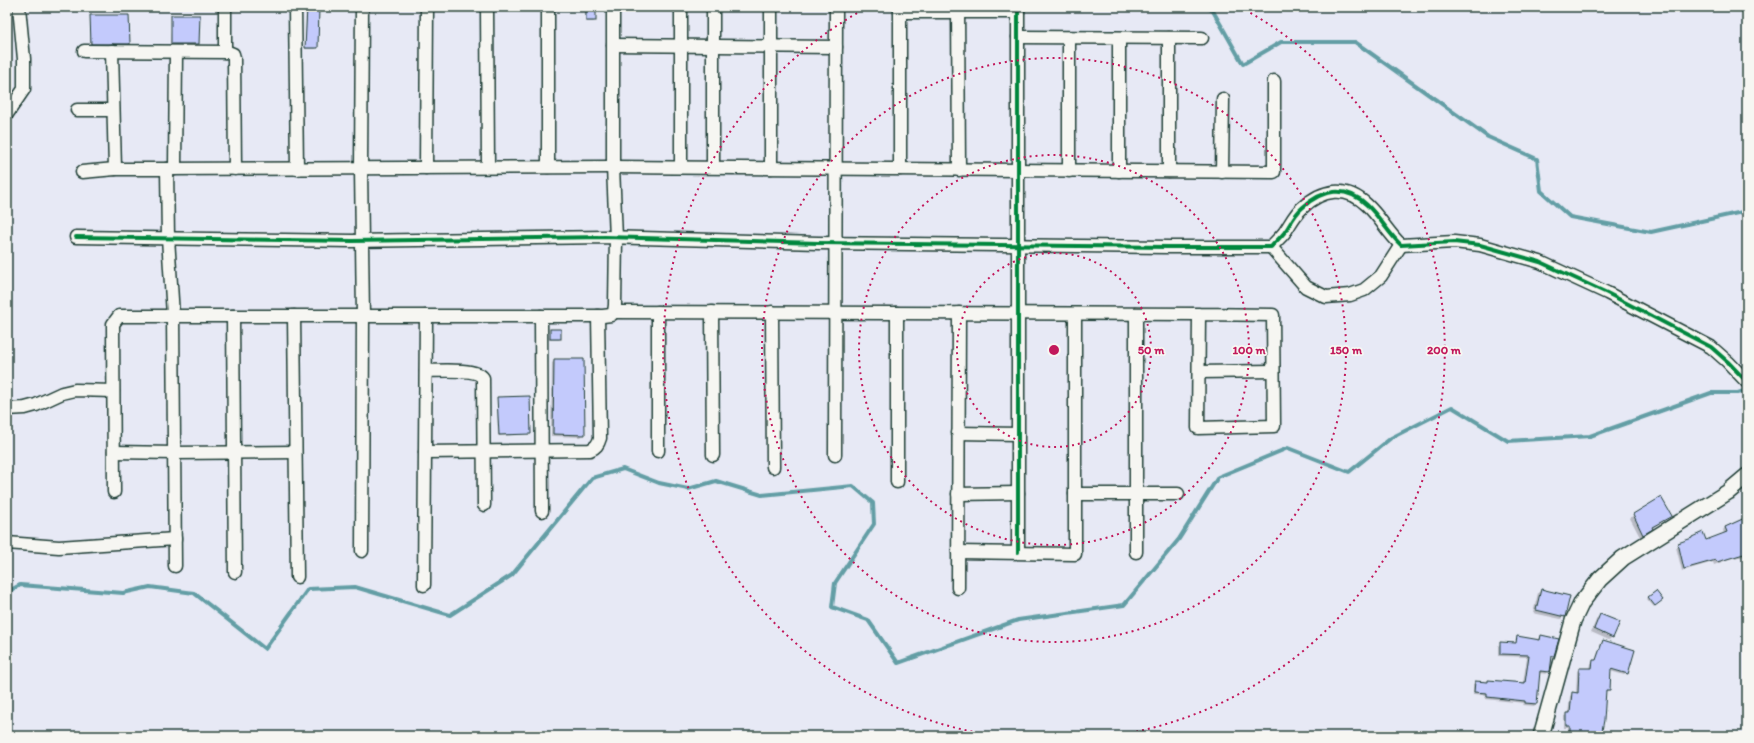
<svg xmlns="http://www.w3.org/2000/svg" width="1754" height="743" viewBox="0 0 1754 743" font-family="Itim,sans-serif">
	<rect width="100%" height="100%" fill="#e7e9f5"/>
	<filter id="ink" filterUnits="userSpaceOnUse"><feTurbulence type="fractalNoise" baseFrequency=".025" numOctaves="2"/><feDisplacementMap in="SourceGraphic" scale="8" xChannelSelector="R" yChannelSelector="G"/><feConvolveMatrix kernelMatrix="1 2 1 2 8 2 1 2 1" color-interpolation-filters="sRGB"/></filter>
	<g filter="url(#ink)">
		<g fill="#0003">
			<path d="M 306,7 L 318,7 L 316,49 L 305,49 Z"/>
			<path d="M 585,7 L 595,7 L 594,22 L 585,22 Z"/>
			<path d="M 91,16 L 129,43 L 128,45 L 90,44 L 90,17 Z"/>
			<path d="M 172,16 L 198,44 L 197,45 L 170,45 Z"/>
			<path d="M 550,330 L 560,339 L 559,340 L 549,340 Z"/>
			<path d="M 555,360 L 584,434 L 581,437 L 551,436 L 552,363 Z"/>
			<path d="M 498,398 L 530,433 L 529,434 L 498,436 L 497,400 Z"/>
			<path d="M 1634,515 L 1670,516 L 1640,537 L 1630,518 Z"/>
			<path d="M 1747,516 L 1747,555 L 1735,559 L 1734,557 L 1714,565 L 1713,562 L 1682,571 L 1676,547 L 1678,544 L 1690,540 L 1692,537 L 1705,541 L 1724,534 L 1723,530 L 1725,527 Z"/>
			<path d="M 1541,590 L 1564,616 L 1561,619 L 1533,613 L 1538,593 Z"/>
			<path d="M 1655,592 L 1662,600 L 1654,607 L 1647,599 Z"/>
			<path d="M 1600,615 L 1612,637 L 1609,640 L 1591,632 L 1597,618 Z"/>
			<path d="M 1541,636 L 1553,656 L 1550,658 L 1549,671 L 1546,674 L 1539,673 L 1536,704 L 1534,706 L 1523,705 L 1524,703 L 1485,699 L 1486,695 L 1473,694 L 1473,684 L 1476,682 L 1487,683 L 1489,681 L 1523,683 L 1527,657 L 1498,656 L 1498,646 L 1501,643 L 1515,644 L 1517,638 L 1538,640 Z"/>
			<path d="M 1604,641 L 1627,673 L 1624,675 L 1610,671 L 1609,690 L 1605,692 L 1600,734 L 1603,735 L 1603,736 L 1568,736 L 1568,728 L 1564,728 L 1564,716 L 1568,714 L 1570,696 L 1573,693 L 1576,694 L 1577,671 L 1579,669 L 1590,669 L 1591,663 L 1595,661 L 1601,643 Z"/>
		</g>
		<g fill="none" stroke-linecap="round" stroke-linejoin="round">
			<g stroke="#649ea5" stroke-width="4">
				<path d="M 1207,7 L 1213,11 L 1243,64 L 1281,42 L 1355,42 L 1488,137 L 1537,159 L 1541,191 L 1570,217 L 1651,232 L 1747,211"/>
				<path d="M 7,592 L 20,585 L 123,593 L 150,587 L 194,593 L 265,649 L 308,589 L 355,587 L 450,615 L 512,575 L 592,478 L 623,469 L 659,483 L 688,489 L 716,481 L 762,495 L 853,486 L 873,503 L 874,524 L 835,583 L 832,607 L 868,620 L 898,663 L 1018,620 L 1124,605 L 1179,539 L 1218,477 L 1288,448 L 1349,472 L 1391,438 L 1452,407 L 1508,441 L 1590,436 L 1711,393 L 1738,393 L 1747,390"/>
			</g>
		</g>
		<g fill="#c3cafc" stroke="#1f3d34">
			<path d="M 307,7 L 319,7 L 318,48 L 305,48 Z"/>
			<rect x="586" y="7" width="10" height="14"/>
			<path d="M 90,15 L 129,15 L 130,44 L 91,44 Z"/>
			<path d="M 171,15 L 200,15 L 199,44 L 171,44 Z"/>
			<rect x="550" y="329" width="11" height="10"/>
			<path d="M 554,359 L 584,359 L 585,435 L 553,434 Z"/>
			<path d="M 530,396 L 531,434 L 499,435 L 497,397 Z"/>
			<path d="M 1661,497 L 1672,516 L 1652,527 L 1653,529 L 1643,535 L 1633,514 Z"/>
			<path d="M 1747,517 L 1747,553 L 1717,562 L 1716,560 L 1684,569 L 1678,543 L 1692,538 L 1692,537 L 1703,532 L 1706,540 L 1727,532 L 1725,527 Z"/>
			<path d="M 1541,589 L 1570,596 L 1565,617 L 1536,610 Z"/>
			<path d="M 1656,591 L 1663,600 L 1655,606 L 1648,597 Z"/>
			<path d="M 1600,614 L 1620,622 L 1613,638 L 1594,629 Z"/>
			<path d="M 1541,635 L 1559,639 L 1554,656 L 1552,656 L 1550,672 L 1540,671 L 1537,704 L 1525,703 L 1525,701 L 1487,697 L 1487,693 L 1474,692 L 1475,681 L 1488,682 L 1488,680 L 1525,683 L 1529,655 L 1500,654 L 1500,642 L 1516,643 L 1517,636 L 1540,640 Z"/>
			<path d="M 1603,640 L 1635,650 L 1628,674 L 1611,669 L 1610,690 L 1606,690 L 1604,720 L 1601,736 L 1570,736 L 1570,726 L 1566,726 L 1566,713 L 1570,713 L 1572,692 L 1578,693 L 1579,668 L 1592,668 L 1593,660 L 1596,660 Z"/>
		</g>
		<g fill="none" stroke-linecap="round" stroke-linejoin="round">
			<defs>
				<g id="minor">
					<path d="M 225,7 L 225,52"/>
					<path d="M 295,7 L 297,169"/>
					<path d="M 362,7 L 361,169 L 363,316 L 362,551"/>
					<path d="M 487,7 L 488,167"/>
					<path d="M 958,7 L 959,170"/>
					<path d="M 1018,7 L 1018,552"/>
					<path d="M 681,8 L 681,167"/>
					<path d="M 900,12 L 1018,12"/>
					<path d="M 1018,37 L 1202,38"/>
					<path d="M 1069,38 L 1069,171"/>
					<path d="M 1119,38 L 1119,171"/>
					<path d="M 1169,38 L 1169,171"/>
					<path d="M 613,45 L 836,47"/>
					<path d="M 84,51 L 228,52 L 233,54 L 234,58 L 235,169"/>
					<path d="M 112,51 L 115,169"/>
					<path d="M 77,110 L 113,110"/>
					<path d="M 7,114 L 24,89 L 24,59 L 19,7"/>
					<path d="M 548,167 L 548,7"/>
					<path d="M 713,167 L 713,7"/>
					<path d="M 426,168 L 427,7"/>
					<path d="M 771,168 L 771,7"/>
					<path d="M 175,169 L 176,52"/>
					<path d="M 900,169 L 900,7"/>
					<path d="M 82,172 L 115,169 L 167,169"/>
					<path d="M 1222,172 L 1223,99"/>
					<path d="M 76,237 L 352,241 L 605,237 L 818,243 L 1168,247 L 1271,247 C 1275,242 1280,238 1284,233 C 1290,225 1294,215 1302,208 C 1322,189 1346,185 1367,205 C 1380,217 1388,233 1401,245 L 1454,242 L 1480,245 L 1540,262 L 1607,293 L 1711,347 L 1728,362 L 1747,382"/>
					<path d="M 1271,247 L 1306,287 L 1326,297 L 1350,295 L 1364,290 L 1381,276 L 1401,245"/>
					<path d="M 614,312 L 1199,314 L 1273,315 L 1274,426 L 1198,428 L 1199,314"/>
					<path d="M 712,312 L 713,455"/>
					<path d="M 772,312 L 773,467"/>
					<path d="M 897,313 L 897,482"/>
					<path d="M 1136,314 L 1136,552"/>
					<path d="M 233,316 L 235,572"/>
					<path d="M 294,316 L 297,577"/>
					<path d="M 541,316 L 542,511"/>
					<path d="M 426,371 C 438,371 477,368 483,378 L 484,505"/>
					<path d="M 1199,372 L 1273,371"/>
					<path d="M 7,409 L 25,408 L 36,405 L 62,393 L 75,390 L 113,391"/>
					<path d="M 958,433 L 1018,434"/>
					<path d="M 658,451 L 658,312"/>
					<path d="M 114,452 L 174,453 L 295,452"/>
					<path d="M 425,452 L 590,450 C 596,447 598,445 600,438 L 598,316"/>
					<path d="M 835,455 L 836,7"/>
					<path d="M 114,492 L 113,324 L 119,316 L 603,316 L 611,315 L 614,312 L 615,305 L 616,238 L 613,167 L 613,7"/>
					<path d="M 958,494 L 1018,493"/>
					<path d="M 1075,494 L 1178,494"/>
					<path d="M 7,543 L 59,547 L 175,539"/>
					<path d="M 958,552 L 1075,554 L 1075,314"/>
					<path d="M 175,566 L 173,315 L 168,238 L 167,169 L 613,167 L 1274,172 L 1274,81"/>
					<path d="M 424,585 L 426,316"/>
					<path d="M 958,588 L 959,313"/>
				</g>
				<path id="tertiary" d="M 1541,736 L 1573,621 L 1582,602 L 1600,579 L 1623,558 L 1728,492 L 1747,476"/>
			</defs>
			<use href="#minor" stroke="#1f3d34" stroke-width="15"/>
			<use href="#tertiary" stroke="#1f3d34" stroke-width="18"/>
			<use href="#minor" stroke="#f6f6f2" stroke-width="12"/>
			<use href="#tertiary" stroke="#f6f6f2" stroke-width="15"/>
			<defs>
				<g id="cycleway">
					<path d="M 1018,7 L 1018,552"/>
					<path d="M 76,237 L 352,241 L 605,237 L 818,243 L 1168,247 L 1271,247 C 1275,242 1280,238 1284,233 C 1290,225 1294,215 1302,208 C 1322,189 1346,185 1367,205 C 1380,217 1388,233 1401,245 L 1454,242 L 1480,245 L 1540,262 L 1607,293 L 1711,347 L 1728,362 L 1747,382"/>
				</g>
			</defs>
			<use href="#cycleway" stroke="#f6f6f2" stroke-width="6"/>
			<use href="#cycleway" stroke="#00873e" stroke-width="4"/>
		</g>
	</g>
	<g fill="none" stroke="#c2185b" stroke-width="2" stroke-dasharray="2 4">
		<circle cx="1054" cy="350" r="97"/>
		<circle cx="1054" cy="350" r="195"/>
		<circle cx="1054" cy="350" r="292"/>
		<path d="M996 736A390 390 0 0 1 868 7M1240 7A390 390 0 0 1 1112 736"/>
	</g>
	<circle cx="1054" cy="350" r="6" fill="#c2185b" stroke="#f6f6f2" stroke-width="2"/>
	<g font-size="12" text-anchor="middle" font-weight="bold" fill="#c2185b" stroke="#f6f6f2" stroke-width="3.5" stroke-linejoin="round" paint-order="stroke">
		<text x="1151" y="354">50 m</text>
		<text x="1249" y="354">100 m</text>
		<text x="1346" y="354">150 m</text>
		<text x="1444" y="354">200 m</text>
	</g>
	<rect width="1754" height="743" fill="none" stroke="#f6f6f2" stroke-width="24"/>
	<rect x="12" y="12" width="1730" height="719" fill="none" stroke="#1f3d34" stroke-width="1.5" filter="url(#ink)"/>
</svg>
